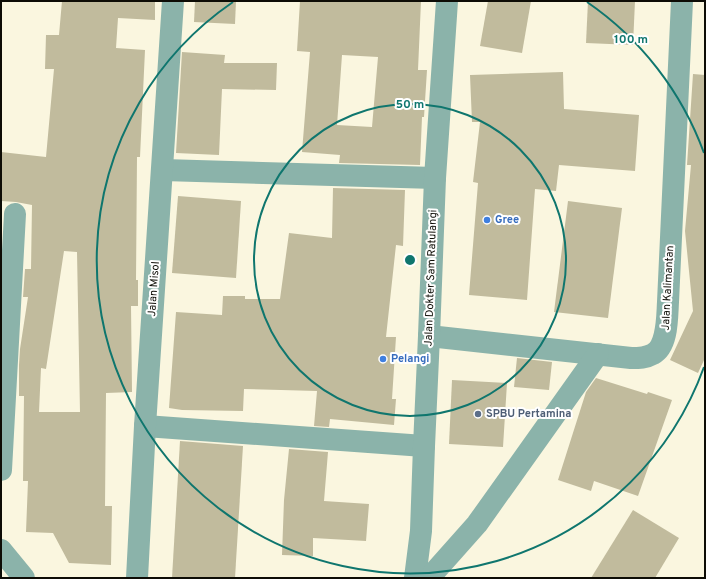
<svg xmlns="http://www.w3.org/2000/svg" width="706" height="579" viewBox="0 0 706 579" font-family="Overpass,sans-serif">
	<rect width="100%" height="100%" fill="#faf6df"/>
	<g fill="#c1bb9d" fill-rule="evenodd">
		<path d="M 62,1 L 155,1 L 155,20 L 118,18 L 116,48 L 145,50 L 140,157 L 137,157 L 136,280 L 138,280 L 138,306 L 131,306 L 132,392 L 106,393 L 105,506 L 112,506 L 111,565 L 69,563 L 53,533 L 26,532 L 28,481 L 23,481 L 24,396 L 19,396 L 19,365 L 20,349 L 28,297 L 23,297 L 25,269 L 31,269 L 32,205 L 16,202 L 1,201 L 1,152 L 46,157 L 54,69 L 45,69 L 46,35 L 59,35 ZM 64,251 L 77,252 L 80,412 L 39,412 L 41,368 L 46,369 Z"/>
		<path d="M 195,1 L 236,1 L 235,24 L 194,22 Z"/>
		<path d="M 300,1 L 421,1 L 418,70 L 427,70 L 424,117 L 422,117 L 420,165 L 339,163 L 340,155 L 302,152 L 310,52 L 297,51 ZM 342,55 L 378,57 L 372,127 L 337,125 Z"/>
		<path d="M 488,1 L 531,1 L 522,53 L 480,46 Z"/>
		<path d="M 588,1 L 635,1 L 633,45 L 586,43 Z"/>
		<path d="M 182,52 L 225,55 L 224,63 L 277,63 L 276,90 L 222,89 L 219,155 L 176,153 Z"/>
		<path d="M 563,72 L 564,109 L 639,115 L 635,171 L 559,165 L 556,191 L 535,189 L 527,300 L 469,295 L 478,183 L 473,182 L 480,122 L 472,122 L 470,75 Z"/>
		<path d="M 693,74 L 705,75 L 705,358 L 698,373 L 670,360 L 693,311 L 685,231 L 691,165 L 687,165 Z"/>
		<path d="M 333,188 L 405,190 L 403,246 L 396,245 L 386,337 L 396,337 L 392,399 L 396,399 L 394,425 L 330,419 L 329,427 L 314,426 L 317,391 L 244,389 L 243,411 L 182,410 L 169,408 L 176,312 L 222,315 L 223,296 L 245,296 L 245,299 L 280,299 L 289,233 L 332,238 Z"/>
		<path d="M 178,196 L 241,201 L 236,278 L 172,273 Z"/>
		<path d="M 568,201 L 622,208 L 608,318 L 554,312 Z"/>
		<path d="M 517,358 L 552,362 L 549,390 L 514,387 Z"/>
		<path d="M 596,378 L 647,394 L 648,392 L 672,400 L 638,496 L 594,481 L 591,491 L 558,480 L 586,392 Z"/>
		<path d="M 452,380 L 507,383 L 503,447 L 449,444 Z"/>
		<path d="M 180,441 L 243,446 L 235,578 L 172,578 Z"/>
		<path d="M 289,449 L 328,452 L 324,501 L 369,504 L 366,541 L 313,538 L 313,556 L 282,555 L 284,500 Z"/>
		<path d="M 633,510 L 679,538 L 655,578 L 591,578 Z"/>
	</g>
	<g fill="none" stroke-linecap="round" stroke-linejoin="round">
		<g stroke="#8bb3aa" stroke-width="22">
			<path d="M 163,170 L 435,178"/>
			<path d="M 429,336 L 631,358 C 639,358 646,358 653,354 C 668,346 667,317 668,302 L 682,1"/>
			<path d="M 145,426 L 424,446"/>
			<path d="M 1,470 L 15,214"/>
			<path d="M 1,550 L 24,578"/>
			<path d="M 137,578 L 145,426 L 173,1"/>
			<path d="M 415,578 L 421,531 L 424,446 L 429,336 L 435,178 L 447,1"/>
			<path d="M 429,578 L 477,524 L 598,354"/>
		</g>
	</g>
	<g fill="none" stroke="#0f766e" stroke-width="2">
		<circle cx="410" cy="260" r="156"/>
		<path d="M704 367A313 313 0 1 1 233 2M587 2A313 313 0 0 1 704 153"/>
	</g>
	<g fill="#3f7fe0" stroke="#fff" stroke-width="1.5">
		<circle cx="487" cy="220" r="4"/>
		<circle cx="383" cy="359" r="4"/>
	</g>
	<circle fill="#5c6f8a" stroke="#fff" stroke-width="1.5" cx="478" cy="414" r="4"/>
	<g text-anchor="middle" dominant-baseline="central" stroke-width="4" stroke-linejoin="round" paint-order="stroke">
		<g font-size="11" font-weight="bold" fill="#366cbe" stroke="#fff" text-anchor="start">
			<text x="495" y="220">Gree</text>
			<text x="391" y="359">Pelangi</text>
		</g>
		<g font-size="11" fill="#0d0c05" stroke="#fff">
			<text transform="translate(431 278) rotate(-88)">Jalan Dokter Sam Ratulangi</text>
			<text transform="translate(668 288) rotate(-87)">Jalan Kalimantan</text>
			<text transform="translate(154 289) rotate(-86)">Jalan Misol</text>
		</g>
		<g font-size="11" font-weight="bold" fill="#4e5e75" stroke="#fff" text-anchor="start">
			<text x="486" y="414">SPBU Pertamina</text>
		</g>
	</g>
	<circle cx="410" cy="260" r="6" fill="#0f766e" stroke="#fff" stroke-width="2"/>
	<g font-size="12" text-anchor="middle" font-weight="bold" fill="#0f766e" stroke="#fff" stroke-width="4" stroke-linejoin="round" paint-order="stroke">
		<text x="631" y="43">100 m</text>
		<text x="410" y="108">50 m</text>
	</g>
	<rect width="706" height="579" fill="none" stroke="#0d0c05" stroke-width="4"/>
</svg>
